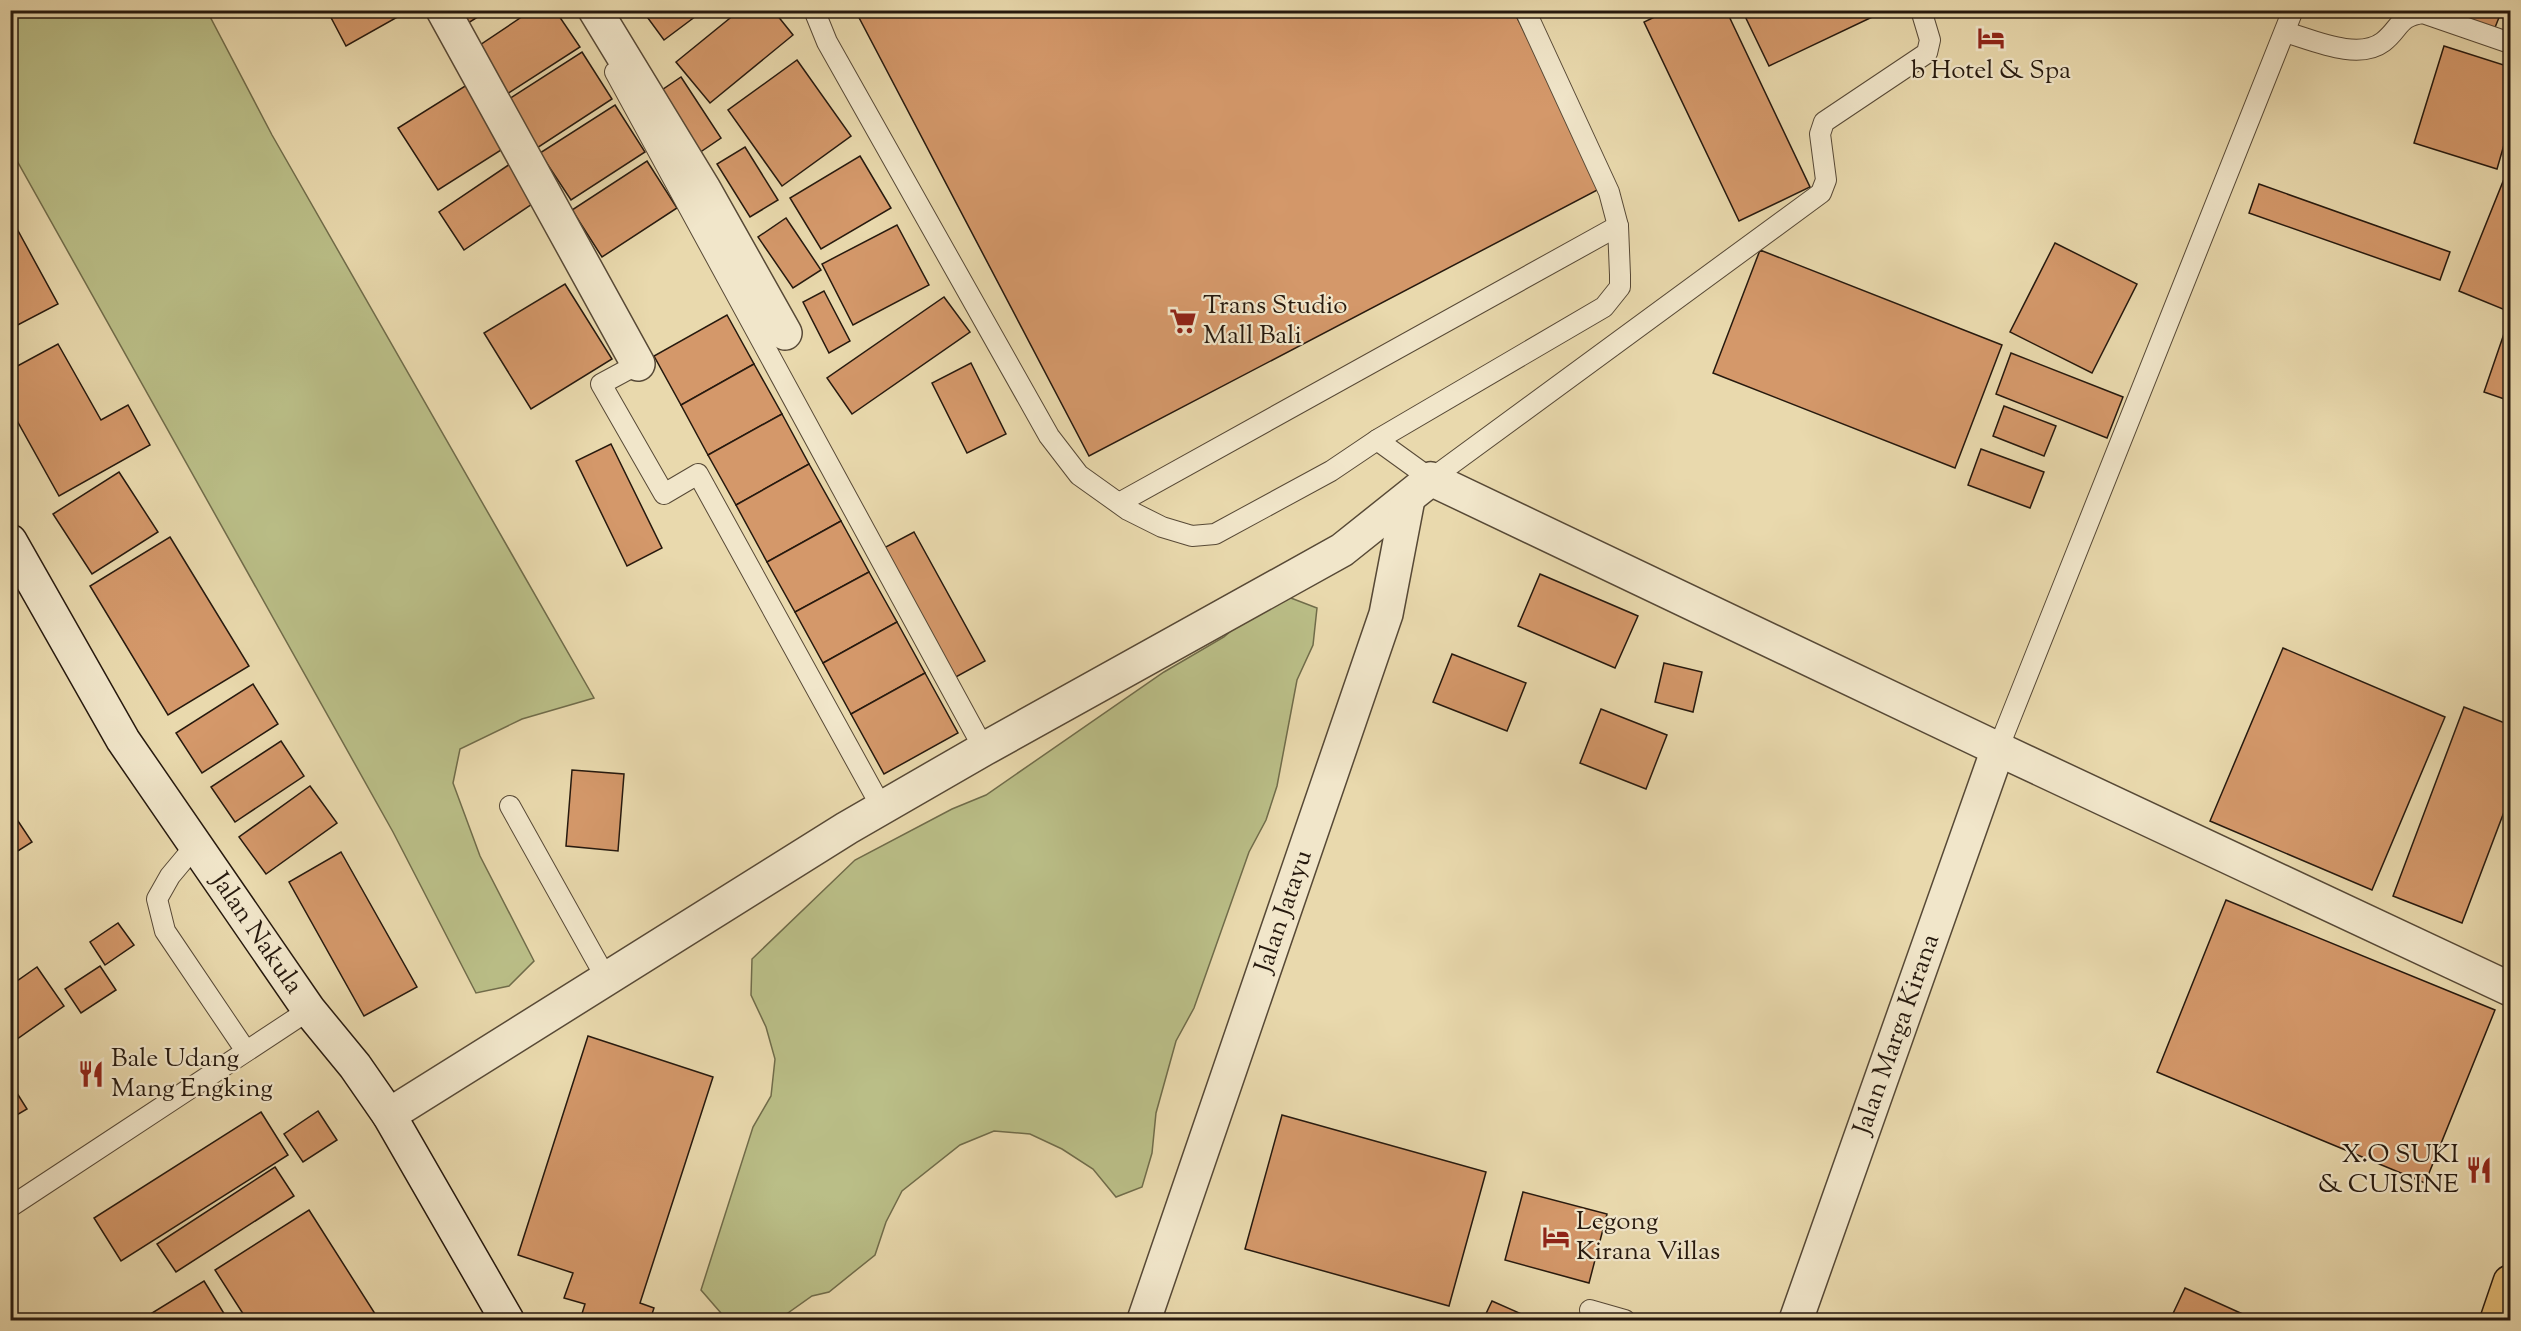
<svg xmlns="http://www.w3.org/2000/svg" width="2521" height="1331" viewBox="0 0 2521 1331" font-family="'Sorts Mill Goudy',serif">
	<rect width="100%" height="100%" fill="#e9d9ad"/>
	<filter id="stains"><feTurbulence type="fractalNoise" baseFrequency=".00333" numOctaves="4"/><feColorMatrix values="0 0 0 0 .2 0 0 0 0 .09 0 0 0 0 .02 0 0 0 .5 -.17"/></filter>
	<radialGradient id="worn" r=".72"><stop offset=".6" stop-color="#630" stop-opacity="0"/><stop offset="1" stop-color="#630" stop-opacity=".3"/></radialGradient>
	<g fill="#babe87" stroke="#706c4a" stroke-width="1.5">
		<path d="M 10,11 L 207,11 L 272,135 L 594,698 L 522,719 L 460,749 L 453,783 L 480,856 L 534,961 L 509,986 L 476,993 L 393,832 L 11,150 Z"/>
		<path d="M 1283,595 L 1317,608 L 1313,645 L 1297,680 L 1277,786 L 1266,820 L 1249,852 L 1194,1008 L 1176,1041 L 1156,1113 L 1152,1153 L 1142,1187 L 1116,1197 L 1093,1169 L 1062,1149 L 1030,1134 L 994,1131 L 960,1145 L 902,1191 L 886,1222 L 875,1255 L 829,1292 L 812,1296 L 778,1320 L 727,1320 L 701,1290 L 753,1127 L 771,1096 L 775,1059 L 766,1027 L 751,995 L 752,959 L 855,860 L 952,809 L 986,795 L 1164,672 L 1224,637 L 1251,613 Z"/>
	</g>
	<g fill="#d4986a" stroke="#26190e" stroke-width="1.5">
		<path d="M 327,10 L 410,10 L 346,46 Z"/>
		<path d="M 456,10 L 489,10 L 465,25 Z"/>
		<path d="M 532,10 L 555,10 L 580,47 L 504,96 L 474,49 Z"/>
		<path d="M 642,10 L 704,10 L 664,40 Z"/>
		<path d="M 740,10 L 773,10 L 793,35 L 710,103 L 676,62 Z"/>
		<path d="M 855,10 L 1513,10 L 1605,186 L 1089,456 Z"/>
		<path d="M 1669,10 L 1726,10 L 1810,187 L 1739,221 L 1644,22 Z"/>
		<path d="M 1742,10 L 1887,10 L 1769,66 Z"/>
		<path d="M 2439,10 L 2502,10 L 2492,35 Z"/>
		<path d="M 2444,46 L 2510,67 L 2510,124 L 2497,169 L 2414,143 Z"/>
		<path d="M 582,52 L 612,99 L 537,148 L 506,101 Z"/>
		<path d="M 797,60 L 851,136 L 782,186 L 728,110 Z"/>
		<path d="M 681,77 L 721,138 L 696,155 L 656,94 Z"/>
		<path d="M 470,83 L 509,145 L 438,190 L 398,128 Z"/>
		<path d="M 615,105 L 645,152 L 571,200 L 540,153 Z"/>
		<path d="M 745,147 L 778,200 L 750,217 L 717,164 Z"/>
		<path d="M 860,156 L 891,208 L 821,249 L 790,198 Z"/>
		<path d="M 647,161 L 677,208 L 602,257 L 572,210 Z"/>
		<path d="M 510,164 L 535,202 L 464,250 L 439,212 Z"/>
		<path d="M 2504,179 L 2510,181 L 2510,312 L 2459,291 Z"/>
		<path d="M 2259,184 L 2450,252 L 2440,280 L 2249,213 Z"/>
		<path d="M 10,216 L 58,304 L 10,329 Z"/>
		<path d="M 786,218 L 821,270 L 793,288 L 758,237 Z"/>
		<path d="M 897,225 L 929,285 L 853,325 L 822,264 Z"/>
		<path d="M 2055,243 L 2137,284 L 2092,373 L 2010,332 Z"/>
		<path d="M 1760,250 L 2002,345 L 1955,468 L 1713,373 Z"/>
		<path d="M 565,284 L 612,359 L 531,409 L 484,333 Z"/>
		<path d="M 824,291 L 850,341 L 829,353 L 803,302 Z"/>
		<path d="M 944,297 L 970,332 L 852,414 L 827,378 Z"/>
		<path d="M 727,315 L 754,364 L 681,405 L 654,356 Z"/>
		<path d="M 2507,325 L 2510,326 L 2510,401 L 2484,392 Z"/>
		<path d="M 58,344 L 101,420 L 128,405 L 150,445 L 59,496 L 10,408 L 10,370 Z"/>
		<path d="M 2011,353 L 2123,397 L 2107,438 L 1996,394 Z"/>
		<path d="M 971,363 L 1006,434 L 967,453 L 932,383 Z"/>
		<path d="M 754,364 L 782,414 L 708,455 L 681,405 Z"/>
		<path d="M 2004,406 L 2056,426 L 2044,456 L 1993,436 Z"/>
		<path d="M 782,414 L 809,464 L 736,505 L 708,455 Z"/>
		<path d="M 611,444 L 662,548 L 627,566 L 576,461 Z"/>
		<path d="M 1981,449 L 2044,472 L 2030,508 L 1968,485 Z"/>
		<path d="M 809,464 L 841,521 L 767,562 L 736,505 Z"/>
		<path d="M 119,472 L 158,532 L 92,574 L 53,514 Z"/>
		<path d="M 841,521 L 869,572 L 795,612 L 767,562 Z"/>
		<path d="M 914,532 L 985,661 L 954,678 L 882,549 Z"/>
		<path d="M 170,537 L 249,666 L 168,715 L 90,586 Z"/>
		<path d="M 869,572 L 897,622 L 823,663 L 795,612 Z"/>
		<path d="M 1540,574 L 1638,616 L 1615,668 L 1518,626 Z"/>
		<path d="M 897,622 L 925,673 L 851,714 L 823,663 Z"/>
		<path d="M 2283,648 L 2445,717 L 2372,890 L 2210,821 Z"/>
		<path d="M 1452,654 L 1526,683 L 1507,731 L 1433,702 Z"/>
		<path d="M 1664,663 L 1702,672 L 1693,712 L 1655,702 Z"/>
		<path d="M 925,673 L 958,733 L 884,774 L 851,714 Z"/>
		<path d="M 253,684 L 278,724 L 202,773 L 176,733 Z"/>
		<path d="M 2464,707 L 2510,725 L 2510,796 L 2462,923 L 2393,896 Z"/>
		<path d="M 1601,709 L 1667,735 L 1646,789 L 1580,763 Z"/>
		<path d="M 281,741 L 304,776 L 235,822 L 211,787 Z"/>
		<path d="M 572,770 L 624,774 L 618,851 L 566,846 Z"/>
		<path d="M 310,786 L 337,823 L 266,874 L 239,837 Z"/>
		<path d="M 10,809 L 32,842 L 10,856 Z"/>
		<path d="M 341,852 L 417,987 L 364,1016 L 289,882 Z"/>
		<path d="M 2226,900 L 2495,1010 L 2425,1183 L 2157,1072 Z"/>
		<path d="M 118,923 L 134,945 L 105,965 L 90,942 Z"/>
		<path d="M 100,966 L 116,990 L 81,1013 L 65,989 Z"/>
		<path d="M 37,967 L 64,1006 L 10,1044 L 10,986 Z"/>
		<path d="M 588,1036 L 713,1077 L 640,1303 L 654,1308 L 650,1320 L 580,1320 L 585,1304 L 564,1298 L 573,1273 L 518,1255 Z"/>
		<path d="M 10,1082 L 27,1109 L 10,1119 Z"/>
		<path d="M 318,1111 L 337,1140 L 303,1162 L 284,1134 Z"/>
		<path d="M 261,1112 L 288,1155 L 121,1261 L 94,1218 Z"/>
		<path d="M 1282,1115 L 1486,1172 L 1449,1306 L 1245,1249 Z"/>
		<path d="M 275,1167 L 294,1196 L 176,1272 L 157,1244 Z"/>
		<path d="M 1523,1192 L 1607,1214 L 1589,1283 L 1505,1260 Z"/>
		<path d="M 309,1210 L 379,1320 L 247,1320 L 215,1270 Z"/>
		<path d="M 204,1281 L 228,1320 L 156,1320 L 152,1313 Z"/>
		<path d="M 2185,1288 L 2256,1320 L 2170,1320 Z"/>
		<path d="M 1492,1301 L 1535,1320 L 1483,1320 Z"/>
	</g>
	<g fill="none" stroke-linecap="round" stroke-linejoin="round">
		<defs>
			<g id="service">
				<path d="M 814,10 L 827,42 L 1049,436 L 1079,475 L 1128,510 L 1162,527 L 1192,536 L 1215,534 L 1331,471 L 1377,440 L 1604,307 L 1620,287 L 1620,275 L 1618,226 L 1609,192 L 1525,10"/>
				<path d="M 2285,32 C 2313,40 2358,61 2383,42 C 2400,29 2398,16 2423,13 L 2510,43"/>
				<path d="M 615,72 L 984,749"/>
				<path d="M 638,364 L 601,384 L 664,494 L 698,474 L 882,808"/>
				<path d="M 1377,440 L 1431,479 L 1821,193 L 1826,180 L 1820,134 L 1824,122 L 1927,53 L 1930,40 L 1921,10"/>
				<path d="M 1119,503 L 1618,226"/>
				<path d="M 1998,749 L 2293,10"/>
				<path d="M 510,806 L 606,978"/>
				<path d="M 195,846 L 170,876 L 157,899 L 165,931 L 246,1051"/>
				<path d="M 10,1207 L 309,1010"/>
				<path d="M 1590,1310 L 1625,1320"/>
			</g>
			<g id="minor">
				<path d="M 443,10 L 638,364"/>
				<path d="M 595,10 L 704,189 L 785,333"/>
				<path d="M 389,1115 L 847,828 L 984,749 L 1342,550 L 1431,479 L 1998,749 L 2510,989"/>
				<path id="s1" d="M 1144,1320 L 1386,614 L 1408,499"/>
				<path id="s2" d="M 1796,1320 L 1998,749"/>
			</g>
			<g id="secondary">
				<path id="s3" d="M 10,541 L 123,740 L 309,1010 L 355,1066 L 389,1115 L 507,1320"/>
			</g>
			<path id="trunk" d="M 2497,1320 L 2510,1282"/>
		</defs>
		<use href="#service" stroke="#574936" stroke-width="22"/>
		<use href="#minor" stroke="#574936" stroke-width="36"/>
		<use href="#secondary" stroke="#26190e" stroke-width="36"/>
		<use href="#trunk" stroke="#26190e" stroke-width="36"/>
		<use href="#service" stroke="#f1e6ca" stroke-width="20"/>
		<use href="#minor" stroke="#f1e6ca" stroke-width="33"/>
		<use href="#secondary" stroke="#f1e6ca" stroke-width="33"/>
		<use href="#trunk" stroke="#e4bc76" stroke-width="33"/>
	</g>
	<defs>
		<symbol id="hotel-bare" viewBox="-9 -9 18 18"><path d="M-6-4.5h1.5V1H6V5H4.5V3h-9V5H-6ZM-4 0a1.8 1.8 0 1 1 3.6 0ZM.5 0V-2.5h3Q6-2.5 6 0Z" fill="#8f2418" stroke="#f1e6ca" stroke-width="2.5" paint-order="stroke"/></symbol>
		<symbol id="supermarket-bare" viewBox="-9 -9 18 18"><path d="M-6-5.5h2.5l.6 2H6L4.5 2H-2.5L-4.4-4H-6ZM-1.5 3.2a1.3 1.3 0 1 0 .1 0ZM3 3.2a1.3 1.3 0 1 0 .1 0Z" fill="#8f2418" stroke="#f1e6ca" stroke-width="2.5" paint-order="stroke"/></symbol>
		<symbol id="restaurant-bare" viewBox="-9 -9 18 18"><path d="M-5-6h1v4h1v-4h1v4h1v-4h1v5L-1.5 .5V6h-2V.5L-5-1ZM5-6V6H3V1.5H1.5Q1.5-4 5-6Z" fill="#8f2418" stroke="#f1e6ca" stroke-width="2.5" paint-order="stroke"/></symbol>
	</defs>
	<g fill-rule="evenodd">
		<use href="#hotel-bare" x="1972" y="19" width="38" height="38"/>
		<use href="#supermarket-bare" x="1164" y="302" width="38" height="38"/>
		<use href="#restaurant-bare" x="72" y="1055" width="38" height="38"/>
		<use href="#restaurant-bare" x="2460" y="1151" width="38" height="38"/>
		<use href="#hotel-bare" x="1537" y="1218" width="38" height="38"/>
	</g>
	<g text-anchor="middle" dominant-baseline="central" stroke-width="4.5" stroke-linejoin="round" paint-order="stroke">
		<g font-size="26" fill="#26190e" stroke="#f1e6ca" text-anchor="start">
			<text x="1991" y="71" text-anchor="middle">b Hotel &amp; Spa</text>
			<text x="1203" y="306">Trans Studio<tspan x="1203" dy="30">Mall Bali</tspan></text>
			<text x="111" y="1059">Bale Udang<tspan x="111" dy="30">Mang Engking</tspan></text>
			<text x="2459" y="1155" text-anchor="end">X.O SUKI<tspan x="2459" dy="30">&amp; CUISINE</tspan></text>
			<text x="1576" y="1222">Legong<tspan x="1576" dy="30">Kirana Villas</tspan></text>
		</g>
		<g font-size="26" fill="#26190e" stroke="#f1e6ca">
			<text stroke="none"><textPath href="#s1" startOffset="432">Jalan Jatayu</textPath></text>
			<text stroke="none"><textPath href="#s3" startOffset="464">Jalan Nakula</textPath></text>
			<text stroke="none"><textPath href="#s2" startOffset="303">Jalan Marga Kirana</textPath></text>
		</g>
	</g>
	<rect width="2521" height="1331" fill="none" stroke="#e9d9ad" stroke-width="36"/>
	<rect x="12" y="12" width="2497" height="1307" fill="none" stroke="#26190e" stroke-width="3"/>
	<rect x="18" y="18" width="2485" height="1295" fill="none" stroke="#26190e" stroke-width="1.5"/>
	<rect width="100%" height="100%" filter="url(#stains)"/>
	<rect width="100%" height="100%" fill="url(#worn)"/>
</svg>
